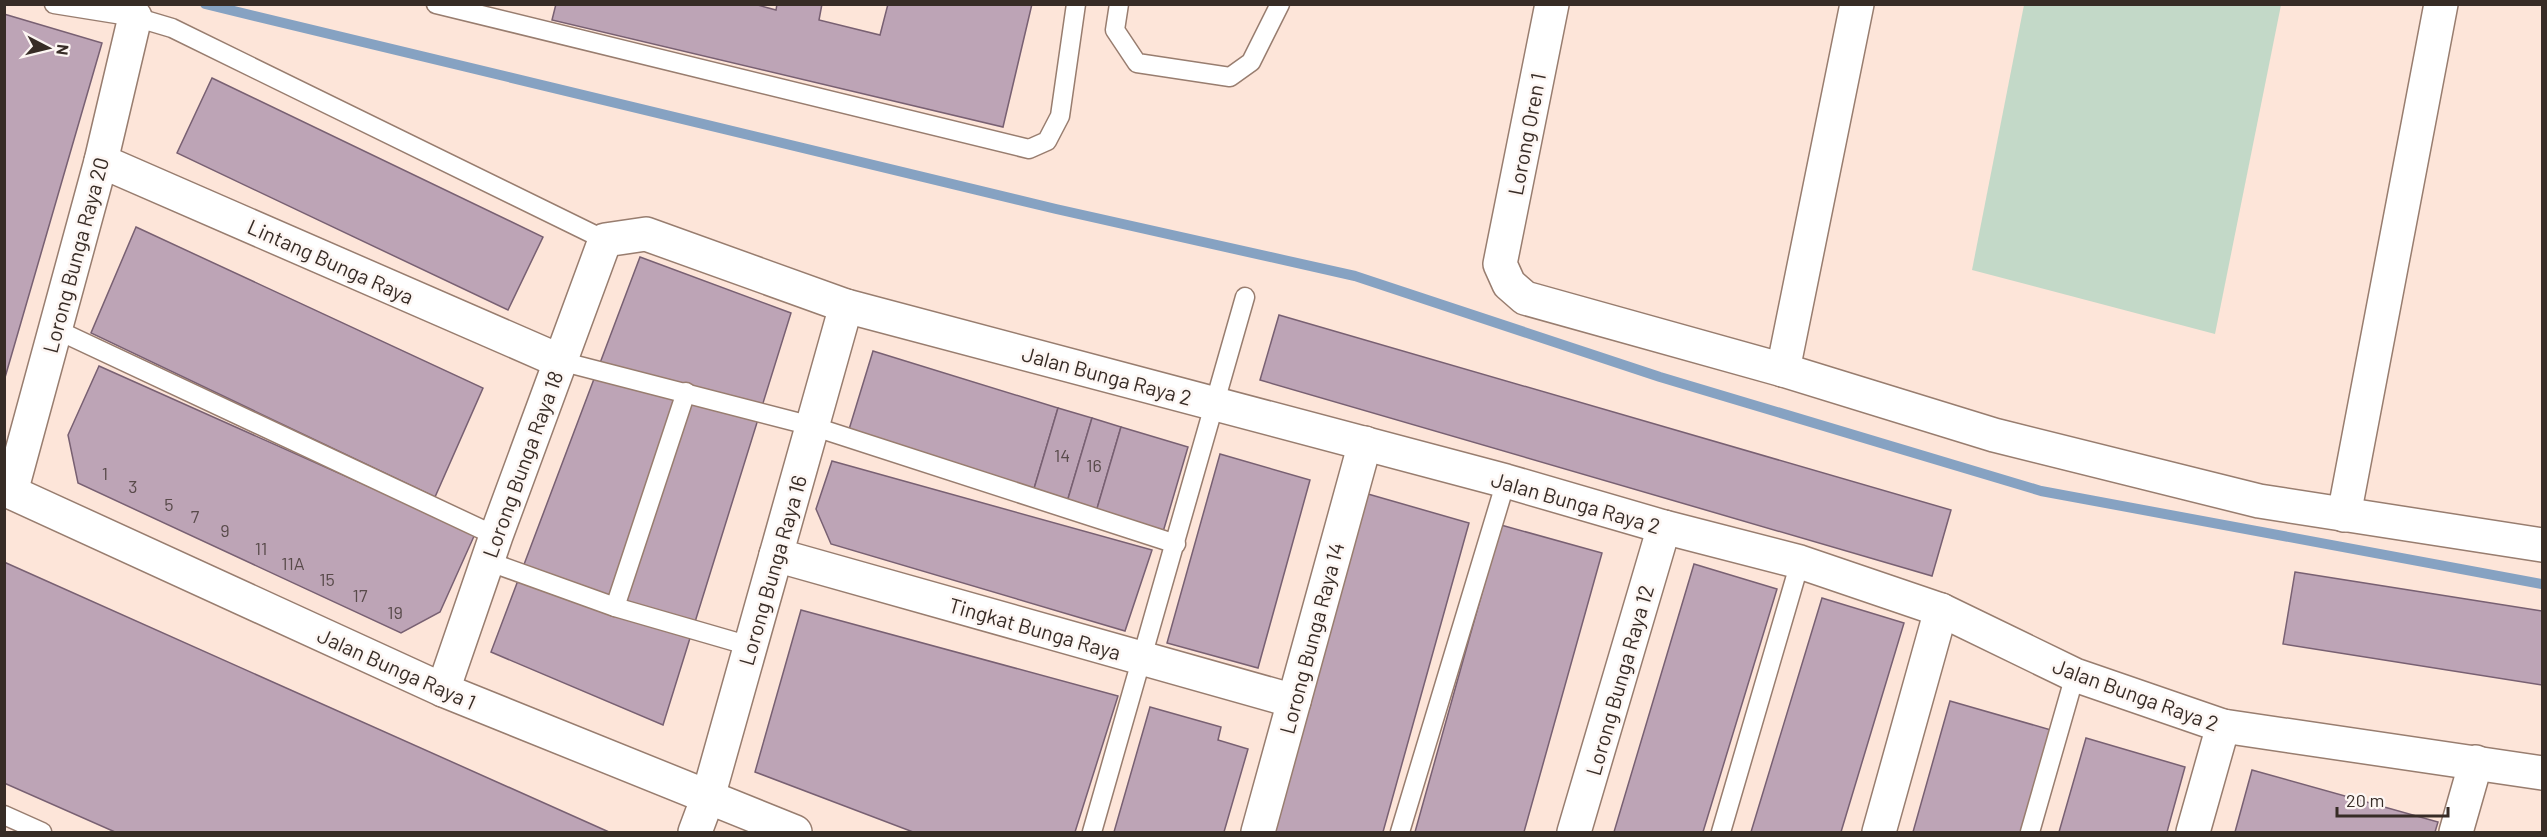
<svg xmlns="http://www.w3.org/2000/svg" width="2547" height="837" viewBox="0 0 2547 837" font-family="Barlow,sans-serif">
	<rect width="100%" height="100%" fill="#fde5d9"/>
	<path fill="#c3d9c8" d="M 2024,5 L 2281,5 L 2215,334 L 1972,270 Z"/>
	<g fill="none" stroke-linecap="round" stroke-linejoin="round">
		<path stroke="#86a2c2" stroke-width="10" d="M 205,4 L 1056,209 L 1355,276 L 1660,377 L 2041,491 L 2542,584"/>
	</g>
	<g fill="#bda4b6" stroke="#786072" stroke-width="1.5">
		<path d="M 556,4 L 754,4 L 776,10 L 777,4 L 822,4 L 819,20 L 880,35 L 888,4 L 1032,4 L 1003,127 L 552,20 Z"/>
		<path d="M 4,14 L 102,43 L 4,381 Z"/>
		<path d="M 212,78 L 543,237 L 508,310 L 177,153 Z"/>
		<path d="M 136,227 L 483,388 L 435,497 L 91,333 Z"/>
		<path d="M 640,257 L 791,313 L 663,725 L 491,652 Z"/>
		<path d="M 1279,315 L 1951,510 L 1932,576 L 1260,380 Z"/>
		<path d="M 873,351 L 1058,408 L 1033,492 L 847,436 Z"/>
		<path d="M 99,366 L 475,534 L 440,612 L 401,633 L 78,483 L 68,435 Z"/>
		<path d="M 1058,408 L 1092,418 L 1067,502 L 1033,492 Z"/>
		<path d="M 1092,418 L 1121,427 L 1096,512 L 1067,502 Z"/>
		<path d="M 1121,427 L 1188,447 L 1163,532 L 1096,512 Z"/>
		<path d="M 1220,454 L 1310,480 L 1258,668 L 1167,643 Z"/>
		<path d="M 832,461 L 1152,550 L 1125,631 L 831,544 L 816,509 Z"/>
		<path d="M 1368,494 L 1469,523 L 1383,832 L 1274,832 Z"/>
		<path d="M 1501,525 L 1602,553 L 1524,832 L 1415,832 Z"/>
		<path d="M 4,562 L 609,832 L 115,832 L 4,783 Z"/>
		<path d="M 1694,564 L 1777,589 L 1703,832 L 1614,832 Z"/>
		<path d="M 2295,572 L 2542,611 L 2542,685 L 2283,644 Z"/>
		<path d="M 1822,598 L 1904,623 L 1841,832 L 1751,832 Z"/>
		<path d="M 801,610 L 1118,696 L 1075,832 L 913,832 L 755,772 Z"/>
		<path d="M 1950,701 L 2051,730 L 2021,832 L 1913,832 Z"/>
		<path d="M 1150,707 L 1221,727 L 1218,740 L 1248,749 L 1224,832 L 1114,832 Z"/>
		<path d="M 2086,738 L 2185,767 L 2167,832 L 2059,832 Z"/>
		<path d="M 2252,770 L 2438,822 L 2435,832 L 2235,832 Z"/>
	</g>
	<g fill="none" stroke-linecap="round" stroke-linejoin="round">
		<defs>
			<g id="lane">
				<path d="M 54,4 L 135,17 L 172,28 L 605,240"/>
				<path d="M 436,4 L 1029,149 L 1047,141 L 1060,116 L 1076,4"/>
				<path d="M 1119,4 L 1115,30 L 1137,63 L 1230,77 L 1251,62 L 1280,4"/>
				<path d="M 55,329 L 496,536"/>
				<path d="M 560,361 L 812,426 L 1176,544"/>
				<path d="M 487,561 L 615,607 L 750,646"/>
				<path d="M 615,607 L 686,392"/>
				<path d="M 4,815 L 42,832"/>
				<path d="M 1092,832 L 1245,297"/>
				<path d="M 1400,832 L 1506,481"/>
				<path d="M 1721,832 L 1800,562"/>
				<path d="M 2030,832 L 2075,675"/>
			</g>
			<g id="street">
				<path d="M 1552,4 L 1500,264 L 1509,284 L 1525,298 L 1783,370 L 1994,435 L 2259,501 L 2542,545"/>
				<path d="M 101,161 L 560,361"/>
				<path d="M 1783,370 L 1857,4"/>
				<path d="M 4,489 L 443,690 L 795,832"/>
				<path d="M 11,492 L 101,161 L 135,17"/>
				<path d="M 2344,515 L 2441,4"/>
				<path d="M 776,555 L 1294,701"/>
				<path d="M 443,690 L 496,536 L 605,240 L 646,234 L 846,306 L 1506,481 L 1664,527 L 1800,562 L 1941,610 L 2075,675 L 2223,726 L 2542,773"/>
				<path d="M 695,832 L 708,797 L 846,306"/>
				<path d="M 1258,832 L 1365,443"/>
				<path d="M 1574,832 L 1664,527"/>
				<path d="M 1879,832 L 1941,610"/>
				<path d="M 2193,832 L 2223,726"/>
				<path d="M 2456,832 L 2476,762"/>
			</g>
		</defs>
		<use href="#lane" stroke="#987d6f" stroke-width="21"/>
		<use href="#street" stroke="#987d6f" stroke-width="36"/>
		<use href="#lane" stroke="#fff" stroke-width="18"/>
		<use href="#street" stroke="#fff" stroke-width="33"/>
	</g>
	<g text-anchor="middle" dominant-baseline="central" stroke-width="5" stroke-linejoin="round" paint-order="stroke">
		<g font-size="18" fill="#584a4a">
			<text x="1062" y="455">14</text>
			<text x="1094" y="465">16</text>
			<text x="105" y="473">1</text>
			<text x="133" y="486">3</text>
			<text x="169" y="504">5</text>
			<text x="195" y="516">7</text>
			<text x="225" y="530">9</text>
			<text x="261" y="548">11</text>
			<text x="293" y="563">11A</text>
			<text x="327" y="579">15</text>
			<text x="360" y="595">17</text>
			<text x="395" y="612">19</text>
		</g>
		<g font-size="21" fill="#372c26" stroke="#fdf6f3">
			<text transform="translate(1526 134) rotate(-79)">Lorong Oren 1</text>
			<text transform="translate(75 255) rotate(-75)">Lorong Bunga Raya 20</text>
			<text transform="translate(331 261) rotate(24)">Lintang Bunga Raya</text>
			<text transform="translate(1107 375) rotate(15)">Jalan Bunga Raya 2</text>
			<text transform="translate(522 464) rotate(-70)">Lorong Bunga Raya 18</text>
			<text transform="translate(1576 502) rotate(16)">Jalan Bunga Raya 2</text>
			<text transform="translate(772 570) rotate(-74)">Lorong Bunga Raya 16</text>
			<text transform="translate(1035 628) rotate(16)">Tingkat Bunga Raya</text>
			<text transform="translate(1311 638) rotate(-75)">Lorong Bunga Raya 14</text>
			<text transform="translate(397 668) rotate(24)">Jalan Bunga Raya 1</text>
			<text transform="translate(1619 680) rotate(-74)">Lorong Bunga Raya 12</text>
			<text transform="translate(2136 694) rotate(20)">Jalan Bunga Raya 2</text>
		</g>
	</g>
	<rect width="2547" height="837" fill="none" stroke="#372c26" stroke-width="12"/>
	<g transform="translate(48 48) rotate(97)" stroke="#fdf6f3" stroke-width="4.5" paint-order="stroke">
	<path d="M0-4.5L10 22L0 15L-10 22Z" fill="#372c26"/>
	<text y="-9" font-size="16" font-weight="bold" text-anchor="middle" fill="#372c26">N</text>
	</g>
	<path d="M2337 807v9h111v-9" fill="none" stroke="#372c26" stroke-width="3"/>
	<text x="2346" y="807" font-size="18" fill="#372c26" stroke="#fdf6f3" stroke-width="4.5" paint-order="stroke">20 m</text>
</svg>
